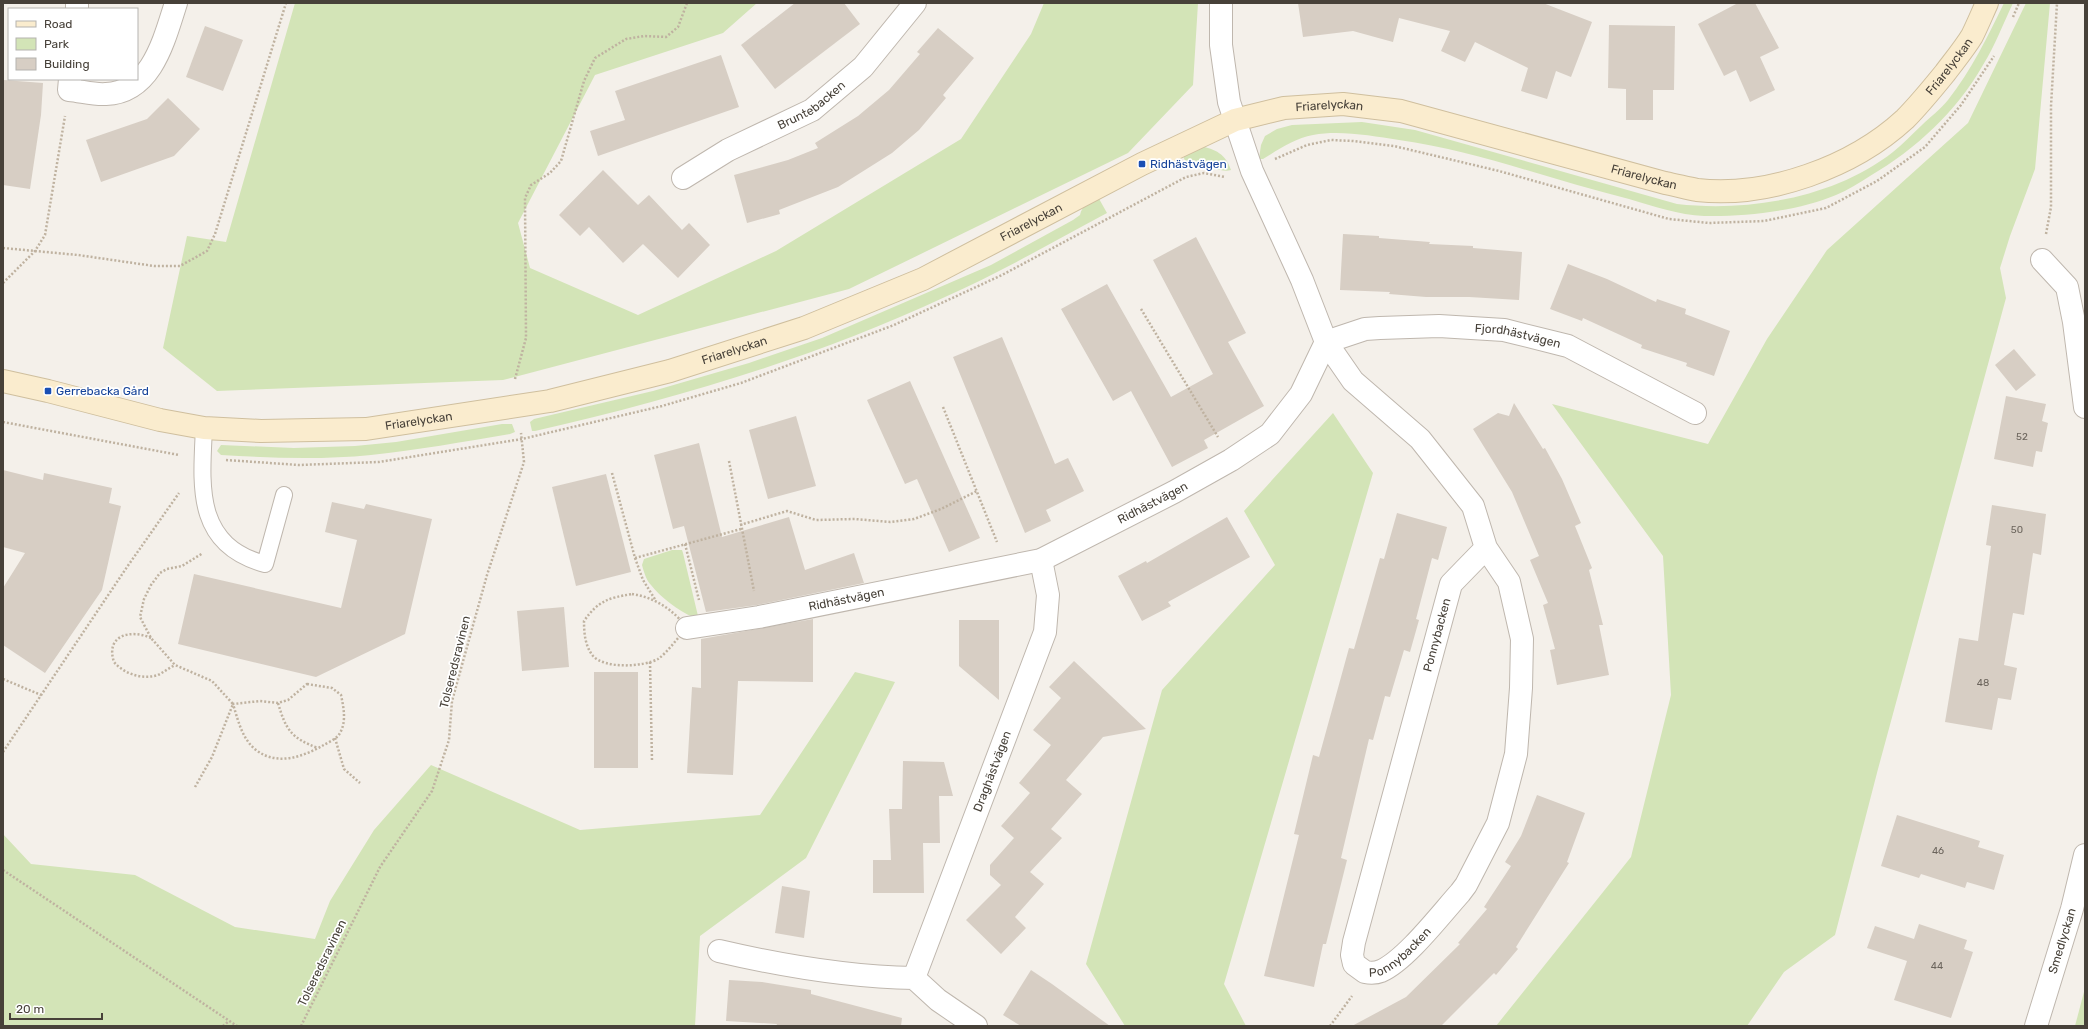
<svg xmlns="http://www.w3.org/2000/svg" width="2088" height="1029" viewBox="0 0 2088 1029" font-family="Rubik,sans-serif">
	<rect width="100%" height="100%" fill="#f4f0ea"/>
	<g fill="#d3e4b7">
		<path d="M 295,3 L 757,3 L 723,33 L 595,75 L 518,223 L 530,268 L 638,315 L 776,251 L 961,139 L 1031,34 L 1044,3 L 1198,3 L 1193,85 L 1128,153 L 849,289 L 503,380 L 217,391 L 163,348 L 187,236 L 226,242 Z"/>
		<path d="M 2004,3 L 2013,3 C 2003,24 1995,46 1983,65 C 1956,112 1916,149 1870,176 C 1859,183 1848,190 1836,195 C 1799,211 1745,217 1704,216 C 1679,215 1653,206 1629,199 C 1552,180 1477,151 1399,140 C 1371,136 1341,130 1313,135 C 1295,138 1278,150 1263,159 L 1259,159 L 1261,145 L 1265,136 L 1277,129 L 1292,125 L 1362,122 L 1415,130 L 1677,204 C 1749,212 1834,198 1893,152 C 1903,144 1912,134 1922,125 C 1930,117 1941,109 1948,100 C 1971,71 1988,36 2004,3 Z"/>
		<path d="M 2026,3 L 2050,3 L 2035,169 L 2010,236 L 2000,268 L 2006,298 L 1878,769 L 1835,935 L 1784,972 L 1747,1026 L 1496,1026 L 1631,857 L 1671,695 L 1663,556 L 1552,404 L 1708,444 L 1767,339 L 1827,250 L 1968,123 Z"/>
		<path d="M 1200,146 C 1215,149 1226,154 1231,170 C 1225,172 1219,169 1212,169 C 1200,168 1186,170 1183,155 Z"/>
		<path d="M 1098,197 L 1107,213 C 1053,242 1001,272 945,297 C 814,358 676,399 535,431 L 532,431 L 530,422 L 534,419 L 653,391 L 749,363 L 822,338 L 991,265 L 1073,220 L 1080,215 C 1082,205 1090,202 1098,197 Z"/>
		<path d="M 1333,413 L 1373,473 L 1224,984 L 1246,1026 L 1125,1026 L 1086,964 L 1162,690 L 1275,565 L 1244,511 Z"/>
		<path d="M 502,424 L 512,424 L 515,432 L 510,434 C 463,442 417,450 371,455 C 321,460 271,458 221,455 L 217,451 L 221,445 L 294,448 L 355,446 L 396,442 Z"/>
		<path d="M 672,550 L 682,550 L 683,553 L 698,616 L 693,617 C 679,611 660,597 651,585 C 646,580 644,572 642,565 L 644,559 Z"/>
		<path d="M 855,672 L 895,682 L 806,858 L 700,936 L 695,1026 L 3,1026 L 3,834 L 31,864 L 135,875 L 235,927 L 315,939 L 330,901 L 374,830 L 431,765 L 580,830 L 760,815 Z"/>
		<path d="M 2085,988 L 2085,1026 L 2075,1026 Z"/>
	</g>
	<g fill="#d7cec4">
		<path d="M 795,3 L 844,3 L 860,24 L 775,89 L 741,45 Z"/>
		<path d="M 1298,3 L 1543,3 L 1592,22 L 1571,77 L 1556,71 L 1547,99 L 1521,91 L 1528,68 L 1475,42 L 1465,62 L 1441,51 L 1450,31 L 1399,18 L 1393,42 L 1353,31 L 1303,37 Z"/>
		<path d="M 1738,3 L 1755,3 L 1779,48 L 1760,57 L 1775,90 L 1750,102 L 1736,70 L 1724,76 L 1698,24 Z"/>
		<path d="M 1609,25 L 1675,26 L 1674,90 L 1653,90 L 1653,120 L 1626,120 L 1626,89 L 1608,88 Z"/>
		<path d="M 205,26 L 243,40 L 223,91 L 186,77 Z"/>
		<path d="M 938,28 L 974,58 L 943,95 L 946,98 L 919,130 L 892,153 L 838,187 L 779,210 L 780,214 L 747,223 L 734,175 L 788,160 L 818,148 L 815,143 L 858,116 L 889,90 L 920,54 L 917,52 Z"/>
		<path d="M 721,55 L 739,107 L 598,156 L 590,131 L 625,120 L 615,91 Z"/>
		<path d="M 4,80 L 43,83 L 41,115 L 30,189 L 3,185 Z"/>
		<path d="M 168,98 L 200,129 L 174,156 L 101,182 L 86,140 L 147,119 Z"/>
		<path d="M 603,170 L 638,205 L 649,195 L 682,230 L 689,223 L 710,245 L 678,278 L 643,244 L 623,263 L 589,227 L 580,236 L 559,215 Z"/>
		<path d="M 1343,234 L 1379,236 L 1379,238 L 1430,242 L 1429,244 L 1473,246 L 1473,248 L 1522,252 L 1519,300 L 1469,297 L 1426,297 L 1389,294 L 1390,292 L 1340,290 Z"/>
		<path d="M 1196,237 L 1246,333 L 1228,342 L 1264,406 L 1204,440 L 1208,448 L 1172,467 L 1131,391 L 1113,401 L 1061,309 L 1107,284 L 1171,397 L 1213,374 L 1153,260 Z"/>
		<path d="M 1568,264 L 1607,279 L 1656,302 L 1657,299 L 1686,309 L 1685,314 L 1730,331 L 1714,376 L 1686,366 L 1687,363 L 1641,348 L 1642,345 L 1583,318 L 1582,321 L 1550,309 Z"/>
		<path d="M 1002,337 L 1055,464 L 1068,458 L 1084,491 L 1046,510 L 1051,521 L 1025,533 L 953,357 Z"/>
		<path d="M 2014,349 L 2036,375 L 2016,391 L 1995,365 Z"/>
		<path d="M 910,381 L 980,538 L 949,552 L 917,479 L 905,484 L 867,400 Z"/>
		<path d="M 2006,396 L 2046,404 L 2042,421 L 2048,423 L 2042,452 L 2036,451 L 2033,467 L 1994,459 Z"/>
		<path d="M 1514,403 L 1543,449 L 1545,448 L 1562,479 L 1581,523 L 1575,526 L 1592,568 L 1589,570 L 1603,625 L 1599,625 L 1609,675 L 1557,685 L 1550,650 L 1555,649 L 1543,605 L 1548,603 L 1530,560 L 1539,556 L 1512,492 L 1473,429 L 1498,413 L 1509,416 Z"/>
		<path d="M 796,416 L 816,486 L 768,499 L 749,430 Z"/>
		<path d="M 699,443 L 722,537 L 789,517 L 805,570 L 854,553 L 864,583 L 757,605 L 706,612 L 684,526 L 673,529 L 654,455 Z"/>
		<path d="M 3,470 L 43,480 L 44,473 L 112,488 L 109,503 L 121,506 L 102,590 L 45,673 L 3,645 L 3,588 L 25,553 L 3,547 Z"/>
		<path d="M 606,474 L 631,572 L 576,586 L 552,487 Z"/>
		<path d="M 332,502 L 364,509 L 366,504 L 432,519 L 405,634 L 316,677 L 178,644 L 194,574 L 341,608 L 357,540 L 325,532 Z"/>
		<path d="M 1992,505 L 2046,514 L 2041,555 L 2033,553 L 2024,615 L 2013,613 L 2004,665 L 2017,668 L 2011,700 L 1998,698 L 1992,730 L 1945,722 L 1959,638 L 1978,641 L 1991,546 L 1986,545 Z"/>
		<path d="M 1397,513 L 1447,527 L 1438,560 L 1432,558 L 1416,619 L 1419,620 L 1410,652 L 1404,650 L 1390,697 L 1385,696 L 1373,740 L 1369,739 L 1341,858 L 1347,860 L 1326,944 L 1323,944 L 1314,987 L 1264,976 L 1299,835 L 1294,834 L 1313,755 L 1319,757 L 1349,648 L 1354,649 L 1380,558 L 1384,559 Z"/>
		<path d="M 1227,517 L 1250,557 L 1168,602 L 1171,606 L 1142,621 L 1118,576 L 1146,561 L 1147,563 Z"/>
		<path d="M 564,607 L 569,667 L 522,671 L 517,611 Z"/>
		<path d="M 813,619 L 813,682 L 738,681 L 733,775 L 687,773 L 692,687 L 701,688 L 701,639 Z"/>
		<path d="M 959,620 L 999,620 L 999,700 L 959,666 Z"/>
		<path d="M 1074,661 L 1146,729 L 1103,737 L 1066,780 L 1082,794 L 1051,829 L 1062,838 L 1030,872 L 1044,884 L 1015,917 L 1026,928 L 1001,954 L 966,920 L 1001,885 L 990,875 L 990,865 L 1014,838 L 1001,826 L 1030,793 L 1019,783 L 1051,745 L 1033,730 L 1061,698 L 1049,687 Z"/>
		<rect x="594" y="672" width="44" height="96"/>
		<path d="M 903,761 L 944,762 L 953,796 L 939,796 L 940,843 L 923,843 L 924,893 L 873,893 L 873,860 L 891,860 L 889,809 L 902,809 Z"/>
		<path d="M 1537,795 L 1585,813 L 1567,862 L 1569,863 L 1516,947 L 1518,949 L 1496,975 L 1494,973 L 1441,1026 L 1352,1026 L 1406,997 L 1460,944 L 1458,943 L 1487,909 L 1484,907 L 1511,866 L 1505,862 L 1521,836 Z"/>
		<path d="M 1897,815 L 1980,841 L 1978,847 L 2004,855 L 1994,890 L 1967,882 L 1965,888 L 1921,874 L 1919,878 L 1881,866 Z"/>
		<path d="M 782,886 L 810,891 L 804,938 L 775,933 Z"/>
		<path d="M 1919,924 L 1967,940 L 1964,949 L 1973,952 L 1951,1018 L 1894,1000 L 1907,961 L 1867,948 L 1875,926 L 1914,939 Z"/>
		<path d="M 1031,970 L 1052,984 L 1110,1026 L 1021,1026 L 1003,1015 Z"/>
		<path d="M 729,980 L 762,982 L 811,990 L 811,994 L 902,1018 L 901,1026 L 776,1026 L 777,1024 L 726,1021 Z"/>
	</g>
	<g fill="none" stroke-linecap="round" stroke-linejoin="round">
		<defs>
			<path id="lane" d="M 204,428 C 201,488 195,545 265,564 L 284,495"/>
			<g id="street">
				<path d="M 77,9 L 77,3"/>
				<path d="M 70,79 L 69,90 C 81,91 94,95 106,94 C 152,92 164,40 176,3"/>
				<path id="s1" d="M 683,178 L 728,150 L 812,110 L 863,67 L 915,3"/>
				<path d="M 2042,260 L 2067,287 L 2074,322 L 2085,407"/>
				<path id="s2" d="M 1486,548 L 1451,584 L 1354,942 L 1352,955 L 1354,964 L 1365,972 C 1370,973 1376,973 1381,971 C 1406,960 1441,914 1460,893 L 1466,885 L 1498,823 L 1516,754 L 1521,688 L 1522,639 L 1509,582 L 1486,548 L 1473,506 L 1420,439 L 1353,381 L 1326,342 L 1365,329 L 1380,328 L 1439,326 L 1504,330 L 1568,346 L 1695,413"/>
				<path id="s3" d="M 687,628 L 759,617 L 1041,560 L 1174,492 L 1231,460 L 1270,434 L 1301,394 L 1326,342 L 1302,280 L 1252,171 L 1229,102 L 1221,45 L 1221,3"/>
				<path d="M 719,951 C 783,966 848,977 914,978 L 938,1000 L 976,1026"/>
				<path id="s4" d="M 914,978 L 1045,632 L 1048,595 L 1041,560"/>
				<path id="s5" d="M 2036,1026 L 2072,909 L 2085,855"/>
			</g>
			<g id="secondary">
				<path id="s6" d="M 3,381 L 48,391 L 160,420 L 204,428 L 261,431 L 366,429 L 550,401 L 670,371 L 804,328 L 923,279 L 1142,164 L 1235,120 L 1284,108 L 1343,104 L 1401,111 L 1665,183 C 1675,185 1687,188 1697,190 C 1768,198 1853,167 1905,119 C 1919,105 1932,89 1945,73 C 1954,61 1964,49 1972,36 C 1977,26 1982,14 1987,3"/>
			</g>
		</defs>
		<use href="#lane" stroke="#bfb7ae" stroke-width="18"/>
		<use href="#street" stroke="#bfb7ae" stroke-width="24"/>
		<use href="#secondary" stroke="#cfbf9e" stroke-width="24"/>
		<g stroke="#bfb2a0" stroke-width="2.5" stroke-dasharray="2 2" stroke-linecap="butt">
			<path d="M 2013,17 L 2019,3"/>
			<path d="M 1275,159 L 1307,145 L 1331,140 L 1353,141 L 1394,146 L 1499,171 L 1669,219 L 1709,223 L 1764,221 L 1826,208 L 1877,181 L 1925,147 L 1961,105 L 1994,56"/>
			<path d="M 2046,234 L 2051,207 L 2051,106 L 2057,3"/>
			<path d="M 3,248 L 78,255 L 154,266 L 180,266 L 207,251 L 215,234 L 286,3"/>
			<path d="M 3,283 L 35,251 L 45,235 L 65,116"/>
			<path d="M 1141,309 L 1218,437"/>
			<path d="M 515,379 L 526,338 L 525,198 L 531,185 L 550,173 L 561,161 L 584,81 L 595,58 L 626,39 L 644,36 L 666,37 L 678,27 L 687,3"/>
			<path d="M 943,407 L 997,542"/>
			<path d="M 3,422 L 179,455"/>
			<path d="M 226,460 L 299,465 L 379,462 L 522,439 L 662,406 L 741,383 L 894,325 L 1002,275 L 1186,177 L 1204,173 L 1225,177"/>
			<path d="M 729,461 L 754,591"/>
			<path d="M 612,473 L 635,558 L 643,580 L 656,601"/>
			<path d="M 740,525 L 787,511 L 816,520 L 855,519 L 890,522 L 914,519 L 941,509 L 977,491"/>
			<path d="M 685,544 L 699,600"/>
			<path d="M 635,558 L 741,529"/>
			<path d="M 632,594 C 654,597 674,610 687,628 C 678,637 668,652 658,659 C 643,667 605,669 593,656 C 585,646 584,633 584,621 C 598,601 608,598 632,594 Z"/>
			<path d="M 151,638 C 131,629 105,635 114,662 C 124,674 143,680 158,675 C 164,672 169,668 175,665"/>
			<path d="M 650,662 L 652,761"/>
			<path d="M 3,679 L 41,695"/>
			<path d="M 307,684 L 332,688 L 341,695 C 344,709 347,724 338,736 C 334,740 327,743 322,746 C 302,757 277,766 256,750 C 242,739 238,720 233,704 L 260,701 L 278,703 L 288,700 Z"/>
			<path d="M 278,703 C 286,730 291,738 318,748"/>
			<path d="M 335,738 L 344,769 L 360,783"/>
			<path d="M 3,752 L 127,567 L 179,493"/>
			<path d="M 195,787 L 212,757 L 233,704 L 212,681 L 175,665 L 151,638 L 140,617 L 144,599 L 151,585 L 160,573 L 167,569 L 182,566 L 203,553"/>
			<path d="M 3,870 L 237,1026"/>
			<path d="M 223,1026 L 229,1021"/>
			<path d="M 301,1026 L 380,867 L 432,791 L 449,740 L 452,701 L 487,575 L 524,462 L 521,433"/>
			<path d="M 1330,1026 L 1352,996"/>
		</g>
		<use href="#lane" stroke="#fff" stroke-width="16"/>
		<use href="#street" stroke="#fff" stroke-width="22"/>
		<use href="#secondary" stroke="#faecce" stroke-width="22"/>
	</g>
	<g fill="#1a4fb4" stroke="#fff" stroke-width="1.5">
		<rect x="1138" y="160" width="8" height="8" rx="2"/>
		<rect x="44" y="387" width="8" height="8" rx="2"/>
	</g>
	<g text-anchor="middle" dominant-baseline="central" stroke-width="3.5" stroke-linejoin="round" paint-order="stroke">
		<g font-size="10" fill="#6b645c">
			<text x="2022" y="437">52</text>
			<text x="2017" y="530">50</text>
			<text x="1983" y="683">48</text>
			<text x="1938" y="851">46</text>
			<text x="1937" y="966">44</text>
		</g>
		<g font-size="12" fill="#474139" stroke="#fff">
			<text stroke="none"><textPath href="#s6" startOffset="2067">Friarelyckan</textPath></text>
			<text stroke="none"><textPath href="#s1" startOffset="148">Bruntebacken</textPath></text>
			<text stroke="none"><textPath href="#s6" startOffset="1394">Friarelyckan</textPath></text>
			<text stroke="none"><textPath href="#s6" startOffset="1718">Friarelyckan</textPath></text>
			<text stroke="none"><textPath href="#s6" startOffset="1070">Friarelyckan</textPath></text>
			<text stroke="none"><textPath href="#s2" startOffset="1411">Fjordhästvägen</textPath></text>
			<text stroke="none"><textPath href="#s6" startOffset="746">Friarelyckan</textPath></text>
			<text stroke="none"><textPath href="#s6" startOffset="422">Friarelyckan</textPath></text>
			<text stroke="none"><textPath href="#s3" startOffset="486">Ridhästvägen</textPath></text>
			<text stroke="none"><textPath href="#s3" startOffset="162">Ridhästvägen</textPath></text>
			<text transform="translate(1437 635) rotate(-75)">Ponnybacken</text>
			<text transform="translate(455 662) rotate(-76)">Tolseredsravinen</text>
			<text stroke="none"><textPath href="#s4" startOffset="221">Draghästvägen</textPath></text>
			<text stroke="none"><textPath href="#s5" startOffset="89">Smedlyckan</textPath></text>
			<text stroke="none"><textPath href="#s2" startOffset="499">Ponnybacken</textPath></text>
			<text transform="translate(322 963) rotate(-64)">Tolseredsravinen</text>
		</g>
		<g font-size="12" fill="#164399" stroke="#fff" text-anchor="start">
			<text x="1150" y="164">Ridhästvägen</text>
			<text x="56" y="391">Gerrebacka Gård</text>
		</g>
	</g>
	<rect width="2088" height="1029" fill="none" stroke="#474139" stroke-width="8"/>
	<rect x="8" y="8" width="130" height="72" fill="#ffffff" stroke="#b5b3b0"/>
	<rect x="16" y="21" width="20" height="6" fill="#faecce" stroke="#b5b3b0"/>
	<text x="44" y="28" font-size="12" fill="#474139">Road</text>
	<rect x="16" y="38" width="20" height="12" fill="#d3e4b7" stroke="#b5b3b0"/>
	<text x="44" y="48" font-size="12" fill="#474139">Park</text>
	<rect x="16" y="58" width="20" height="12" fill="#d7cec4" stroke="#b5b3b0"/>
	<text x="44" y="68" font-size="12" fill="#474139">Building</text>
	<path d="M10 1013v6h92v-6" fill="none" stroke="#474139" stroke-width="2"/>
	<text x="16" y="1013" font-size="12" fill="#474139" stroke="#ffffff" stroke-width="3" paint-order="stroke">20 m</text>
</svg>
